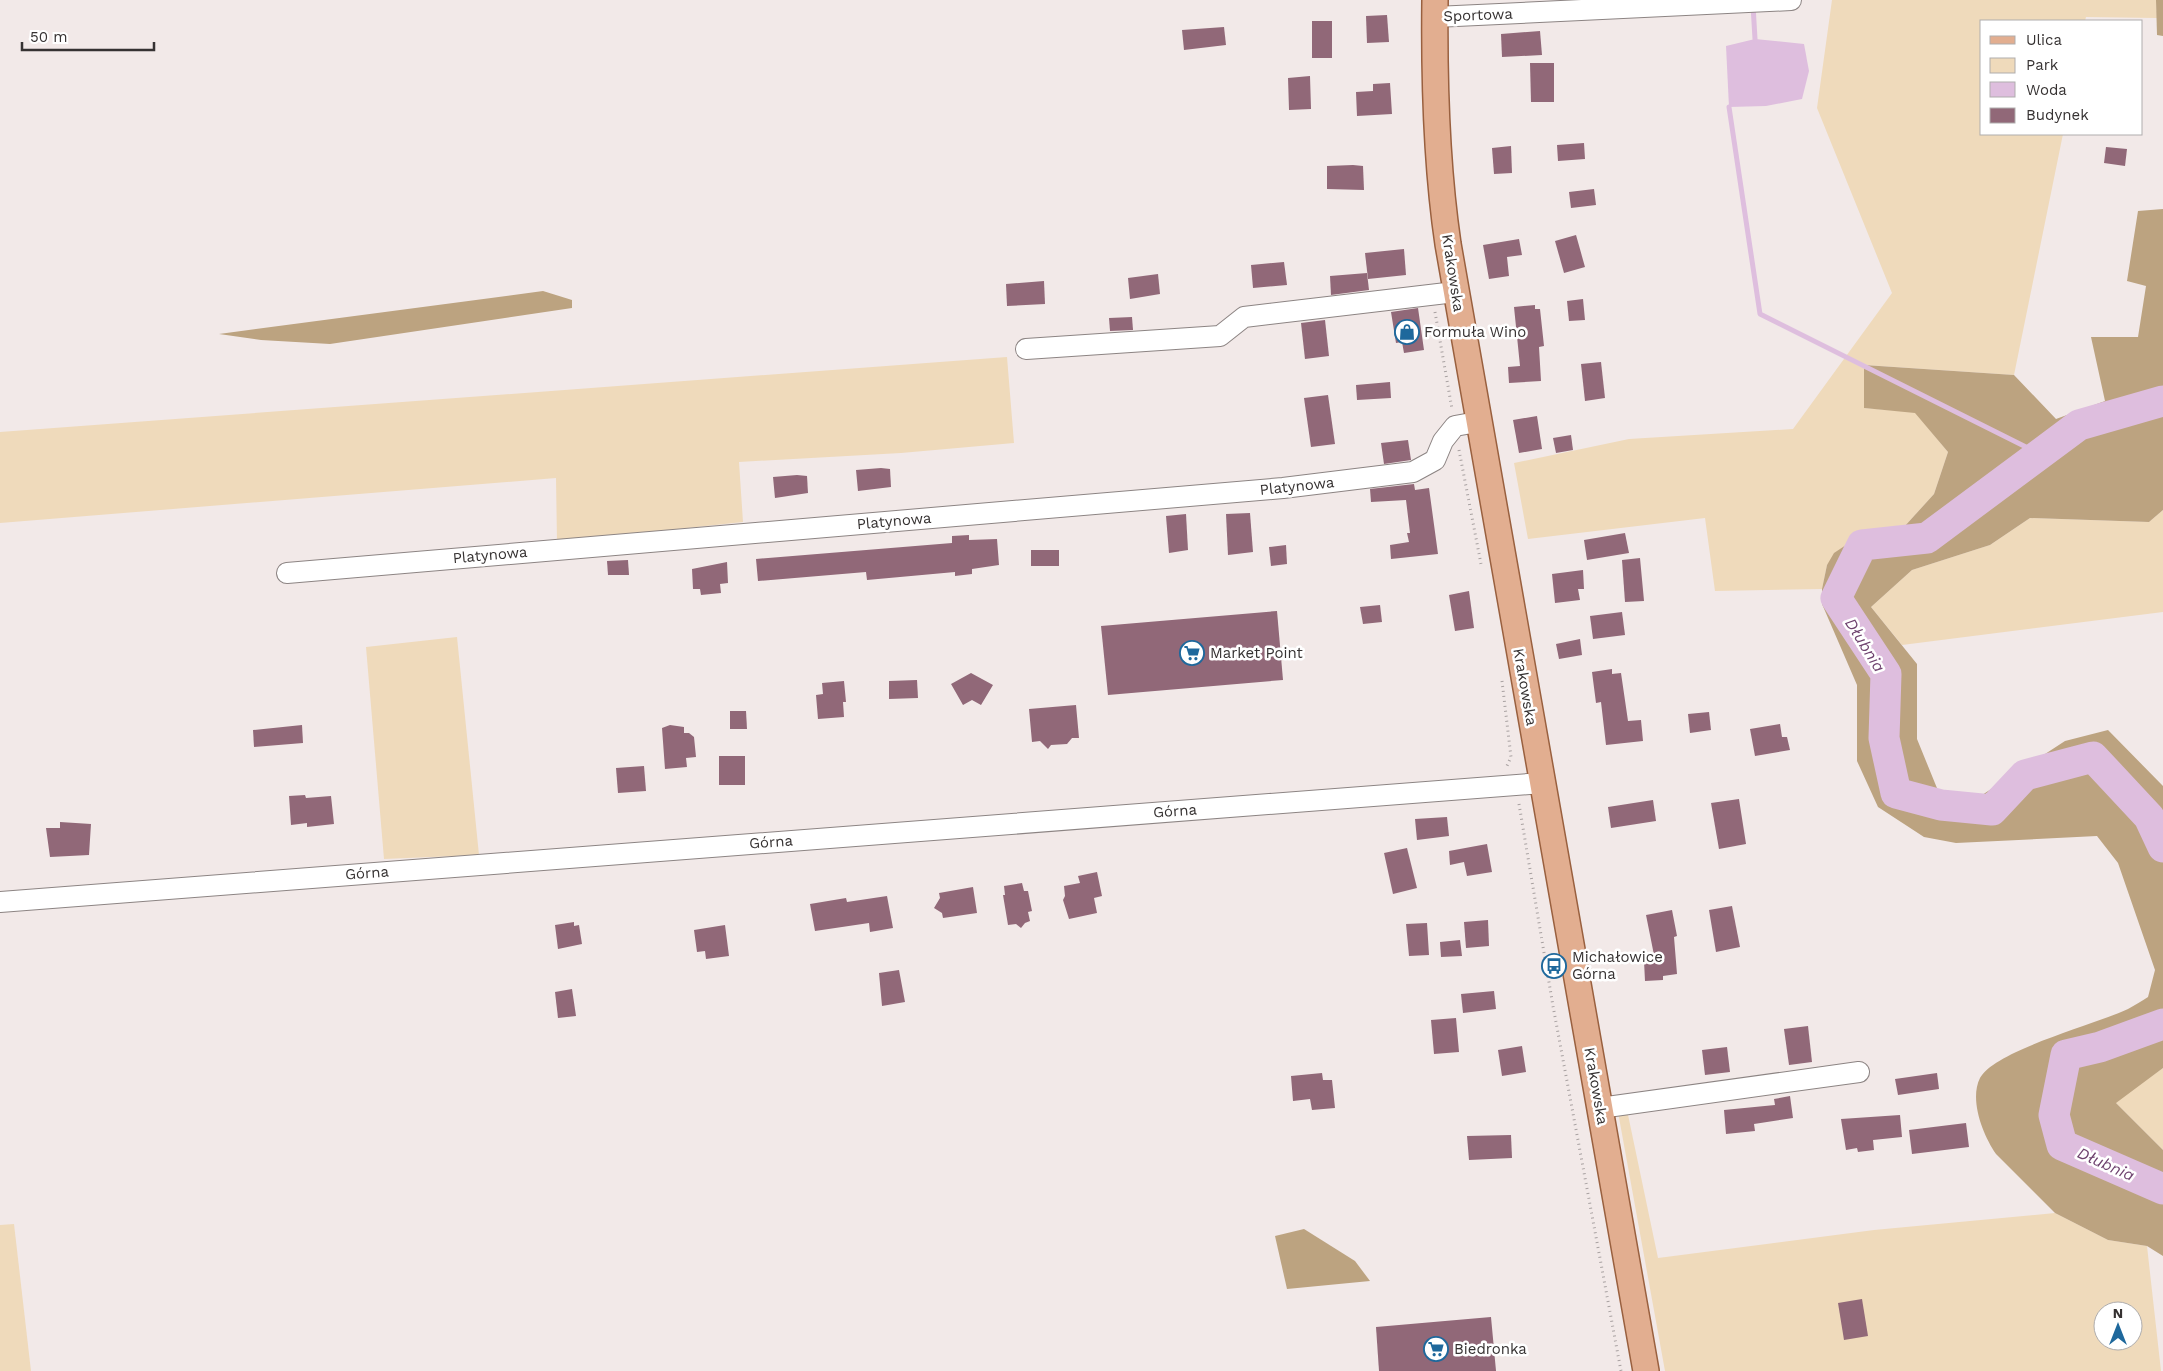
<svg xmlns="http://www.w3.org/2000/svg" width="2163" height="1371" viewBox="0 0 2163 1371" font-family="'Work Sans',sans-serif">
	<rect width="100%" height="100%" fill="#f2e9e8"/>
	<g fill="#efdabb" fill-rule="evenodd">
		<path d="M 1832,0 L 2156,0 L 2157,18 L 2086,17 L 2085,21 L 1982,21 L 1982,134 L 2063,134 L 2014,375 L 1865,365 L 1864,408 L 1915,412 L 1948,452 L 1934,494 L 1904,527 L 1861,535 L 1827,565 L 1822,589 L 1715,591 L 1705,518 L 1528,539 L 1514,463 L 1629,439 L 1793,429 L 1892,293 L 1817,108 Z"/>
		<path d="M 1007,357 L 1014,443 L 901,453 L 739,462 L 743,522 L 557,542 L 556,478 L 0,523 L 0,432 Z"/>
		<path d="M 2163,510 L 2163,612 L 1902,645 L 1871,607 L 1912,570 L 1990,545 L 2030,518 L 2149,522 Z"/>
		<path d="M 457,637 L 479,855 L 384,859 L 366,647 Z"/>
		<path d="M 2163,1068 L 2163,1150 L 2115,1102 Z"/>
		<path d="M 1627,1110 L 1658,1258 L 1874,1230 L 2055,1213 L 2108,1240 L 2147,1246 L 2161,1371 L 1665,1371 L 1618,1112 ZM 2103,1311 L 2133,1311 L 2133,1341 L 2103,1341 Z"/>
		<path d="M 14,1224 L 31,1371 L 0,1371 L 0,1225 Z"/>
	</g>
	<g fill="#bca380">
		<path d="M 2156,0 L 2163,0 L 2163,36 L 2157,35 Z"/>
		<path d="M 2163,209 L 2163,510 L 2149,522 L 2030,518 L 1990,545 L 1912,570 L 1871,607 L 1917,664 L 1917,739 L 1939,793 L 1982,795 L 2065,741 L 2108,730 L 2163,786 L 2163,1068 L 2116,1103 L 2163,1150 L 2163,1256 L 2147,1246 L 2108,1240 L 2055,1213 L 1996,1154 C 1983,1135 1969,1100 1980,1078 C 1995,1050 2097,1024 2128,1009 C 2135,1005 2142,1001 2148,997 L 2155,970 L 2118,863 L 2097,836 L 1956,843 L 1924,837 L 1878,807 L 1857,761 L 1857,685 L 1822,604 L 1822,589 L 1827,565 L 1834,553 L 1861,535 L 1904,527 L 1934,494 L 1948,452 L 1915,413 L 1864,408 L 1864,365 L 2014,375 L 2056,419 L 2105,401 L 2091,337 L 2138,337 L 2146,286 L 2127,281 L 2138,211 Z"/>
		<path d="M 543,291 L 572,300 L 572,308 L 330,344 L 261,340 L 219,334 Z"/>
		<path d="M 1304,1229 L 1355,1261 L 1370,1281 L 1287,1289 L 1275,1236 Z"/>
	</g>
	<path fill="#debede" d="M 1755,39 L 1804,44 L 1809,71 L 1802,99 L 1766,106 L 1729,107 L 1726,46 Z"/>
	<g fill="none" stroke-linecap="round" stroke-linejoin="round">
		<g stroke="#debede" stroke-width="5">
			<path d="M 1753,5 L 1755,39"/>
			<path d="M 1729,107 L 1760,314 L 2040,454"/>
		</g>
		<g stroke="#debede" stroke-width="31">
			<path d="M 2163,401 L 2079,425 L 1927,538 L 1862,545 L 1836,598 L 1886,674 L 1884,738 L 1896,793 L 1941,805 L 1992,810 L 2025,775 L 2093,757 L 2149,817 L 2163,847"/>
			<path d="M 2163,1024 L 2100,1047 L 2066,1055 L 2054,1115 L 2062,1145 L 2163,1189"/>
		</g>
	</g>
	<g fill="#916878">
		<path d="M 1387,15 L 1389,42 L 1367,43 L 1366,16 Z"/>
		<rect x="1312" y="21" width="20" height="37"/>
		<path d="M 1224,27 L 1226,45 L 1184,50 L 1182,30 Z"/>
		<path d="M 1540,31 L 1542,55 L 1502,57 L 1501,34 Z"/>
		<path d="M 1530,63 L 1554,63 L 1554,102 L 1531,102 Z"/>
		<path d="M 1310,76 L 1311,109 L 1289,110 L 1288,78 Z"/>
		<path d="M 1390,83 L 1392,114 L 1357,116 L 1356,92 L 1373,91 L 1373,84 Z"/>
		<path d="M 1584,143 L 1585,159 L 1558,161 L 1557,145 Z"/>
		<path d="M 1511,146 L 1512,173 L 1494,174 L 1492,148 Z"/>
		<path d="M 2106,147 L 2127,149 L 2125,166 L 2104,163 Z"/>
		<path d="M 1353,165 L 1363,166 L 1364,190 L 1327,189 L 1327,166 Z"/>
		<path d="M 1594,189 L 1596,205 L 1571,208 L 1569,192 Z"/>
		<path d="M 1576,235 L 1585,267 L 1564,273 L 1555,241 Z"/>
		<path d="M 1519,239 L 1522,255 L 1507,257 L 1509,276 L 1489,279 L 1483,245 Z"/>
		<path d="M 1404,249 L 1406,275 L 1368,279 L 1365,253 Z"/>
		<path d="M 1284,262 L 1287,285 L 1253,288 L 1251,265 Z"/>
		<path d="M 1367,273 L 1369,290 L 1331,295 L 1330,276 Z"/>
		<path d="M 1158,274 L 1160,294 L 1130,299 L 1128,278 Z"/>
		<path d="M 1044,281 L 1045,304 L 1007,306 L 1006,284 Z"/>
		<path d="M 1583,299 L 1585,320 L 1569,321 L 1567,301 Z"/>
		<path d="M 1535,305 L 1535,309 L 1540,309 L 1544,346 L 1539,347 L 1541,381 L 1509,383 L 1508,367 L 1520,366 L 1514,307 Z"/>
		<path d="M 1418,308 L 1424,350 L 1404,353 L 1402,342 L 1396,343 L 1391,312 Z"/>
		<path d="M 1132,317 L 1133,330 L 1110,331 L 1109,318 Z"/>
		<path d="M 1325,320 L 1329,356 L 1305,359 L 1301,323 Z"/>
		<path d="M 1601,362 L 1605,398 L 1585,401 L 1581,364 Z"/>
		<path d="M 1390,382 L 1391,398 L 1357,400 L 1356,385 Z"/>
		<path d="M 1328,395 L 1335,444 L 1311,447 L 1304,398 Z"/>
		<path d="M 1537,416 L 1542,449 L 1519,453 L 1513,420 Z"/>
		<path d="M 1571,435 L 1573,450 L 1556,453 L 1553,438 Z"/>
		<path d="M 1408,440 L 1411,460 L 1384,464 L 1381,443 Z"/>
		<path d="M 881,468 L 890,469 L 891,487 L 858,491 L 856,470 Z"/>
		<path d="M 797,475 L 807,476 L 808,493 L 775,498 L 773,477 Z"/>
		<path d="M 1414,484 L 1415,490 L 1429,488 L 1438,554 L 1391,559 L 1390,545 L 1409,542 L 1407,533 L 1410,533 L 1406,500 L 1371,502 L 1370,489 Z"/>
		<path d="M 1250,513 L 1253,552 L 1228,555 L 1226,514 Z"/>
		<path d="M 1186,514 L 1188,550 L 1169,553 L 1166,516 Z"/>
		<path d="M 1625,533 L 1629,553 L 1587,560 L 1584,540 Z"/>
		<path d="M 969,535 L 969,540 L 997,539 L 999,565 L 972,569 L 972,574 L 955,576 L 955,572 L 867,580 L 866,572 L 758,581 L 756,559 L 952,543 L 952,536 Z"/>
		<path d="M 1286,545 L 1287,564 L 1271,566 L 1269,547 Z"/>
		<rect x="1031" y="550" width="28" height="16"/>
		<path d="M 1640,558 L 1644,601 L 1625,602 L 1622,560 Z"/>
		<path d="M 628,560 L 629,575 L 608,575 L 607,561 Z"/>
		<path d="M 727,562 L 728,583 L 720,584 L 721,593 L 701,595 L 700,589 L 693,589 L 692,569 Z"/>
		<path d="M 1583,570 L 1584,589 L 1578,589 L 1580,600 L 1555,603 L 1552,574 Z"/>
		<path d="M 1469,591 L 1474,628 L 1455,631 L 1449,595 Z"/>
		<path d="M 1380,605 L 1382,622 L 1363,624 L 1360,607 Z"/>
		<path d="M 1277,611 L 1283,680 L 1108,695 L 1101,626 Z"/>
		<path d="M 1622,612 L 1625,635 L 1593,639 L 1590,616 Z"/>
		<path d="M 1580,639 L 1582,655 L 1559,659 L 1556,644 Z"/>
		<path d="M 1612,669 L 1612,674 L 1621,673 L 1628,721 L 1641,720 L 1643,741 L 1606,745 L 1601,702 L 1596,703 L 1592,672 Z"/>
		<path d="M 971,673 L 993,685 L 981,705 L 972,700 L 963,705 L 951,684 Z"/>
		<path d="M 917,680 L 918,698 L 889,699 L 889,681 Z"/>
		<path d="M 844,681 L 846,702 L 843,702 L 844,717 L 818,719 L 816,695 L 823,694 L 822,683 Z"/>
		<path d="M 1076,705 L 1079,738 L 1072,738 L 1067,744 L 1051,745 L 1048,749 L 1040,741 L 1032,742 L 1029,709 Z"/>
		<path d="M 730,711 L 746,711 L 747,729 L 730,729 Z"/>
		<path d="M 1709,712 L 1711,730 L 1690,733 L 1688,714 Z"/>
		<path d="M 1780,724 L 1782,737 L 1787,737 L 1790,750 L 1755,756 L 1750,729 Z"/>
		<path d="M 302,725 L 303,743 L 254,747 L 253,730 Z"/>
		<path d="M 670,725 L 684,727 L 684,733 L 689,733 L 694,737 L 696,757 L 686,758 L 687,767 L 665,769 L 662,728 Z"/>
		<rect x="719" y="756" width="26" height="29"/>
		<path d="M 644,766 L 646,791 L 618,793 L 616,768 Z"/>
		<path d="M 305,795 L 306,798 L 331,796 L 334,824 L 307,827 L 307,823 L 291,825 L 289,796 Z"/>
		<path d="M 1739,799 L 1746,844 L 1719,849 L 1711,803 Z"/>
		<path d="M 1653,800 L 1656,821 L 1611,828 L 1608,807 Z"/>
		<path d="M 1447,817 L 1449,836 L 1417,840 L 1415,819 Z"/>
		<path d="M 60,822 L 91,824 L 89,855 L 50,857 L 46,828 L 60,828 Z"/>
		<path d="M 1487,844 L 1492,872 L 1467,876 L 1464,862 L 1450,865 L 1449,851 Z"/>
		<path d="M 1407,848 L 1417,888 L 1393,894 L 1384,853 Z"/>
		<path d="M 1097,872 L 1102,896 L 1094,898 L 1097,913 L 1069,919 L 1063,900 L 1065,896 L 1064,886 L 1080,883 L 1078,876 Z"/>
		<path d="M 1022,883 L 1024,891 L 1028,891 L 1032,911 L 1028,912 L 1030,921 L 1025,923 L 1021,928 L 1016,924 L 1008,925 L 1003,895 L 1005,895 L 1004,886 Z"/>
		<path d="M 973,887 L 977,913 L 943,918 L 942,913 L 934,908 L 940,898 L 939,893 Z"/>
		<path d="M 887,896 L 893,928 L 870,932 L 869,923 L 815,931 L 810,904 L 846,898 L 847,902 Z"/>
		<path d="M 1732,906 L 1740,947 L 1716,952 L 1709,910 Z"/>
		<path d="M 1672,910 L 1677,936 L 1674,937 L 1677,974 L 1663,976 L 1663,980 L 1645,981 L 1644,961 L 1655,960 L 1646,915 Z"/>
		<path d="M 1488,920 L 1489,946 L 1466,948 L 1464,922 Z"/>
		<path d="M 574,922 L 574,926 L 579,925 L 582,944 L 558,949 L 555,925 Z"/>
		<path d="M 1427,923 L 1429,955 L 1409,956 L 1406,924 Z"/>
		<path d="M 725,925 L 729,956 L 706,959 L 705,951 L 697,952 L 694,930 Z"/>
		<path d="M 1460,940 L 1462,956 L 1441,957 L 1440,942 Z"/>
		<path d="M 899,970 L 905,1002 L 882,1006 L 879,973 Z"/>
		<path d="M 572,989 L 576,1016 L 558,1018 L 555,992 Z"/>
		<path d="M 1494,991 L 1496,1009 L 1463,1013 L 1461,994 Z"/>
		<path d="M 1456,1018 L 1459,1052 L 1434,1054 L 1431,1020 Z"/>
		<path d="M 1808,1026 L 1812,1062 L 1789,1065 L 1784,1029 Z"/>
		<path d="M 1522,1046 L 1526,1072 L 1502,1076 L 1498,1050 Z"/>
		<path d="M 1727,1047 L 1730,1072 L 1705,1075 L 1702,1050 Z"/>
		<path d="M 1322,1073 L 1323,1080 L 1332,1080 L 1335,1108 L 1312,1110 L 1310,1099 L 1293,1101 L 1291,1076 Z"/>
		<path d="M 1937,1073 L 1939,1089 L 1898,1095 L 1895,1079 Z"/>
		<path d="M 1790,1096 L 1793,1118 L 1754,1124 L 1755,1131 L 1726,1134 L 1724,1110 L 1775,1105 L 1774,1099 Z"/>
		<path d="M 1900,1115 L 1902,1137 L 1873,1140 L 1874,1150 L 1858,1152 L 1857,1148 L 1846,1150 L 1841,1119 Z"/>
		<path d="M 1966,1123 L 1969,1147 L 1912,1154 L 1909,1130 Z"/>
		<path d="M 1511,1135 L 1512,1158 L 1469,1160 L 1467,1136 Z"/>
		<path d="M 1862,1299 L 1868,1336 L 1844,1340 L 1838,1303 Z"/>
		<path d="M 1491,1317 L 1496,1371 L 1379,1371 L 1376,1327 Z"/>
	</g>
	<g fill="none" stroke-linecap="round" stroke-linejoin="round">
		<defs>
			<g id="minor">
				<path d="M 1435,17 L 1791,0"/>
				<path d="M 1026,349 L 1220,336 L 1244,317 L 1455,292"/>
				<path d="M 287,573 L 1283,488 L 1413,472 L 1435,460 L 1443,441 L 1455,426 L 1477,422"/>
				<path d="M 0,902 L 1542,783"/>
				<path d="M 1600,1108 L 1859,1072"/>
			</g>
			<path id="major" d="M 1435,0 C 1434,82 1436,163 1448,244 L 1646,1371"/>
		</defs>
		<use href="#minor" stroke="#8c8483" stroke-width="22"/>
		<use href="#major" stroke="#99603f" stroke-width="28"/>
		<g stroke="#a8a1a1" stroke-width="3" stroke-dasharray="1 4" stroke-linecap="butt">
			<path d="M 1435,312 L 1452,409"/>
			<path d="M 1459,450 L 1481,564"/>
			<path d="M 1502,681 L 1511,757 L 1506,768"/>
			<path d="M 1519,804 L 1553,1006 L 1621,1371"/>
		</g>
		<use href="#minor" stroke="#fff" stroke-width="20"/>
		<use href="#major" stroke="#e2ae90" stroke-width="25"/>
	</g>
	<defs>
		<symbol id="shop-ring" viewBox="-11 -11 22 22"><circle r="9.5" fill="#fff" stroke="#1e689c" stroke-width="1.5"/><path d="M-5-2.5h2.3a2.7 3.5 0 0 1 5.4 0H5L5.5 6h-11ZM-1.5-2.5h3a1.5 2.3 0 0 0-3 0Z" fill="#1e689c"/></symbol>
		<symbol id="supermarket-ring" viewBox="-11 -11 22 22"><circle r="9.5" fill="#fff" stroke="#1e689c" stroke-width="1.5"/><path d="M-6-5.5h2.5l.6 2H6L4.5 2H-2.5L-4.4-4H-6ZM-1.5 3.2a1.3 1.3 0 1 0 .1 0ZM3 3.2a1.3 1.3 0 1 0 .1 0Z" fill="#1e689c"/></symbol>
		<symbol id="bus-ring" viewBox="-11 -11 22 22"><circle r="9.5" fill="#fff" stroke="#1e689c" stroke-width="1.5"/><path d="M-5-6H5V4H4V6H2V4H-2V6H-4V4H-5ZM-3.5-4V0h7V-4ZM-3.5 1.2v1.5H-2V1.2ZM2 1.2v1.5H3.5V1.2Z" fill="#1e689c"/></symbol>
	</defs>
	<g fill-rule="evenodd">
		<use href="#shop-ring" x="1393" y="318" width="28" height="28"/>
		<use href="#supermarket-ring" x="1178" y="639" width="28" height="28"/>
		<use href="#bus-ring" x="1540" y="952" width="28" height="28"/>
		<use href="#supermarket-ring" x="1422" y="1335" width="28" height="28"/>
	</g>
	<g text-anchor="middle" dominant-baseline="central" stroke-width="5" stroke-linejoin="round" paint-order="stroke">
		<g font-size="15" fill="#363232" stroke="#fff">
			<text transform="translate(1478 15) rotate(-2)">Sportowa</text>
			<text transform="translate(1453 273) rotate(81)">Krakowska</text>
			<text transform="translate(1297 486) rotate(-6)">Platynowa</text>
			<text transform="translate(894 521) rotate(-5)">Platynowa</text>
			<text transform="translate(490 555) rotate(-5)">Platynowa</text>
			<text transform="translate(1525 687) rotate(80)">Krakowska</text>
			<text transform="translate(1175 811) rotate(-4)">Górna</text>
			<text transform="translate(771 842) rotate(-4)">Górna</text>
			<text transform="translate(367 873) rotate(-4)">Górna</text>
			<text transform="translate(1596 1086) rotate(80)">Krakowska</text>
		</g>
		<g font-size="15" fill="#363232" stroke="#fff" text-anchor="start">
			<text x="1424" y="332">Formuła Wino</text>
			<text x="1210" y="653">Market Point</text>
			<text x="1572" y="957">Michałowice<tspan x="1572" dy="17">Górna</tspan></text>
			<text x="1454" y="1349">Biedronka</text>
		</g>
		<g font-size="16" font-style="italic" fill="#6e426e" stroke="#fff">
			<text transform="translate(1865 645) rotate(58)">Dłubnia</text>
			<text transform="translate(2106 1164) rotate(24)">Dłubnia</text>
		</g>
	</g>
	<rect x="1980" y="20" width="162" height="115" fill="#ffffff" stroke="#afadad"/>
	<rect x="1990" y="36" width="25" height="8" fill="#e2ae90" stroke="#afadad"/>
	<text x="2026" y="45" font-size="15" fill="#363232">Ulica</text>
	<rect x="1990" y="58" width="25" height="15" fill="#efdabb" stroke="#afadad"/>
	<text x="2026" y="70" font-size="15" fill="#363232">Park</text>
	<rect x="1990" y="82" width="25" height="15" fill="#debede" stroke="#afadad"/>
	<text x="2026" y="95" font-size="15" fill="#363232">Woda</text>
	<rect x="1990" y="108" width="25" height="15" fill="#916878" stroke="#afadad"/>
	<text x="2026" y="120" font-size="15" fill="#363232">Budynek</text>
	<g transform="translate(2118 1326)"><circle r="24" fill="#ffffff" stroke="#afadad"/>
	<path d="M0-4L9 19L0 12L-9 19Z" fill="#1e689c"/>
	<text y="-8" font-size="14" font-weight="bold" text-anchor="middle" fill="#363232">N</text>
	</g>
	<path d="M22 42v8h132v-8" fill="none" stroke="#363232" stroke-width="2.5"/>
	<text x="30" y="42" font-size="15" fill="#363232" stroke="#ffffff" stroke-width="4" paint-order="stroke">50 m</text>
</svg>
